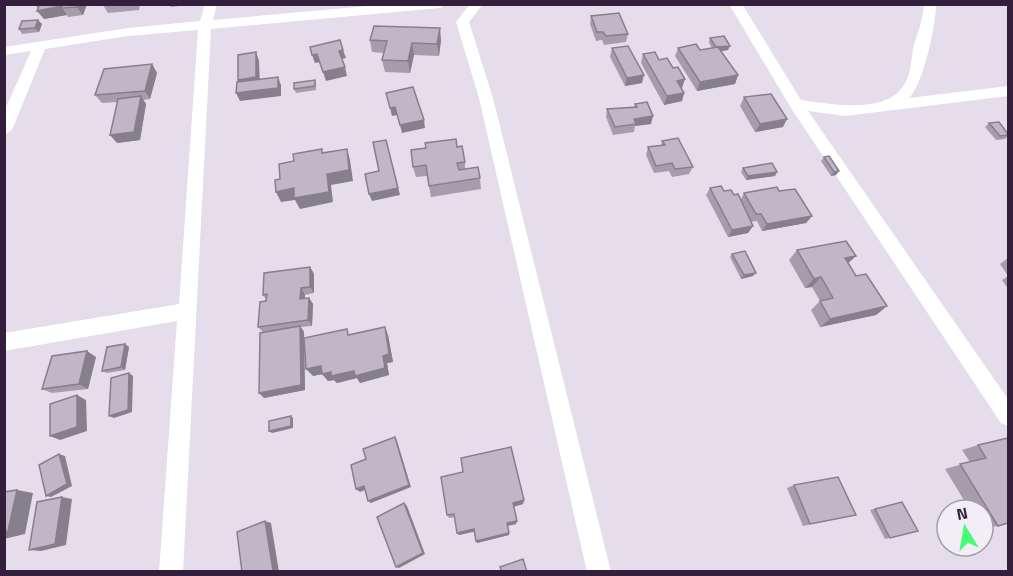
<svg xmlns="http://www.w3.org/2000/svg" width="1013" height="576" viewBox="0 0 1013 576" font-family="'Titillium Web',sans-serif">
	<rect width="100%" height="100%" fill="#e5ddeb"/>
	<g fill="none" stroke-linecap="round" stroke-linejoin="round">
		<g fill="#fff" fill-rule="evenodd">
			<path d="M 205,4 L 217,4 L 213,20 L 391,4 L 446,4 L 440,8 L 211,29 L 183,572 L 159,572 L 177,321 L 4,351 L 4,333 L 179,304 L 198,30 L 128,36 L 45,49 L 12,130 L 4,135 L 4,112 L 31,51 L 4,55 L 4,47 L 128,28 L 200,21 Z"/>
			<path d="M 470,4 L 483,4 L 469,22 L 493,98 L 611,572 L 587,572 L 479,98 L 456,22 Z"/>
			<path d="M 729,4 L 742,4 L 801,100 C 830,104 886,115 904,85 C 911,75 911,61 913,49 C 917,33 923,21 924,4 L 936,4 C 936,25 923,85 909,98 L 1008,86 L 1008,96 L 845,116 L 808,111 L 1008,399 L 1008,426 L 1001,423 L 791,108 Z"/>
		</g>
	</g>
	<g fill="#a59dac">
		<path d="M 35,4 L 87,4 L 83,15 L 68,17 L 67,15 L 44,19 Z"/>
		<path d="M 140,4 L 139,10 L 108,13 L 103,5 Z"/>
		<path d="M 169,4 L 196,4 L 171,7 Z"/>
		<path d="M 591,16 L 628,34 L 626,42 L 604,45 L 602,40 L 596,41 L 590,24 Z"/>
		<path d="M 42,24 L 39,32 L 22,34 L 19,29 Z"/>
		<path d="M 710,38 L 728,50 L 721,51 L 738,75 L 735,84 L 697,91 L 675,56 L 678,48 L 700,50 L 712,48 L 709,43 Z"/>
		<path d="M 370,40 L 441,40 L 439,56 L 414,55 L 410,73 L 385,72 L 382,60 L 384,53 L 372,52 Z"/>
		<path d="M 612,48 L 642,83 L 625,86 L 610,57 Z"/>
		<path d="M 643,54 L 659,60 L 682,88 L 681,88 L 684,93 L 682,101 L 664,105 L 641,63 Z"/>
		<path d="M 152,64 L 157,73 L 150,99 L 143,100 L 146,104 L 140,140 L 117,143 L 118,102 L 102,103 L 95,95 Z"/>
		<path d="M 315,80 L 316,85 L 316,90 L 296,93 L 294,89 Z"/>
		<path d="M 744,97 L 783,127 L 755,132 L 740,106 Z"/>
		<path d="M 635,104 L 651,124 L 635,126 L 634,132 L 613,135 L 606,117 L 607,109 L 634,108 Z"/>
		<path d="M 989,123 L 1008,134 L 1008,136 L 1005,139 L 996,140 L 985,127 Z"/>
		<path d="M 662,141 L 693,167 L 689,174 L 672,177 L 669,171 L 654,173 L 646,155 L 648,147 L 661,146 Z"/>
		<path d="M 457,147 L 465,162 L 465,169 L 480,178 L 481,189 L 431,197 L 427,176 L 416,177 L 413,167 L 426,148 Z"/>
		<path d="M 824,157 L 839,171 L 836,175 L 831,176 L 821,161 Z"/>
		<path d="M 743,168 L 775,176 L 746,180 L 741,172 Z"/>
		<path d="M 710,188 L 724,191 L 741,199 L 744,193 L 779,191 L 812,216 L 806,223 L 762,231 L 757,221 L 751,222 L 753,226 L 748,233 L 728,237 L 706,195 Z"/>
		<path d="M 797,250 L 856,256 L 848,263 L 856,276 L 887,306 L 876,315 L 820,327 L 811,310 L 820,301 L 812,287 L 805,288 L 789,260 Z"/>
		<path d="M 732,254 L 753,276 L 741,279 L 730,257 Z"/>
		<path d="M 1008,258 L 1008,289 L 1002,280 L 1008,276 L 1000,264 Z"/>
		<path d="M 310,267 L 314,274 L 314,293 L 305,295 L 305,298 L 309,298 L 313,304 L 312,326 L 301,327 L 304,332 L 304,338 L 350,335 L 388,335 L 393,362 L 387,363 L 389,375 L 360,383 L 357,378 L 337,383 L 334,380 L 328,381 L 322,374 L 313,376 L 304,343 L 305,390 L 264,398 L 263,332 L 258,327 L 266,299 L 263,295 Z"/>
		<path d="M 125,344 L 129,347 L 125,370 L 107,373 L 102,371 Z"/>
		<path d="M 96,357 L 88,389 L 52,393 L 42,389 Z"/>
		<path d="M 1008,438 L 998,526 L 983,528 L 983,510 L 970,510 L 945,469 L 970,462 L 962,450 L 978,445 Z"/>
		<path d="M 794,485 L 856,515 L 803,526 L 787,488 Z"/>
		<path d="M 524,500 L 523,504 L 513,507 L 517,521 L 516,524 L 507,526 L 509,535 L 477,543 L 474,532 L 459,535 L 457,533 L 455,517 L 449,518 L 447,515 Z"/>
		<path d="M 902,502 L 918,531 L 885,539 L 870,510 Z"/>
	</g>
	<g fill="#867f8c">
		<path d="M 78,4 L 87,4 L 83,15 L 77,7 Z"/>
		<path d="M 62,6 L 62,8 L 67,15 L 44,19 L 37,11 Z"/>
		<path d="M 38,20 L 42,24 L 39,32 L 35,28 Z"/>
		<path d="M 440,28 L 441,40 L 439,56 L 437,44 Z"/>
		<path d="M 412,43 L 414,55 L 410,73 L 408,61 Z"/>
		<path d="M 730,46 L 728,50 L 715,52 L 716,48 Z"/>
		<path d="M 343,50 L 346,58 L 342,59 L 339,51 Z"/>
		<path d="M 256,52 L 259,61 L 260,86 L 242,88 L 238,80 Z"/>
		<path d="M 317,54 L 320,62 L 315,63 L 312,55 Z"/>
		<path d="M 152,64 L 157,73 L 150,99 L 145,91 Z"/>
		<path d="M 345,67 L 347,76 L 326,81 L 323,72 Z"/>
		<path d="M 644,75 L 642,83 L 625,86 L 627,78 Z"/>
		<path d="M 738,75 L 735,84 L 697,91 L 700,82 Z"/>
		<path d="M 278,77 L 281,85 L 281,96 L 240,101 L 236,93 Z"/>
		<path d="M 685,79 L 682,88 L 674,89 L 677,81 Z"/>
		<path d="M 684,93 L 682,101 L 664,105 L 667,96 Z"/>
		<path d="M 141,96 L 146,104 L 140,140 L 117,143 L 110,135 Z"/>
		<path d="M 395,107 L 397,115 L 392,116 L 390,108 Z"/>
		<path d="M 653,116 L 651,124 L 635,126 L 636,124 L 634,119 Z"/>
		<path d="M 787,119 L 783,127 L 755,132 L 760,124 Z"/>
		<path d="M 424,120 L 425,128 L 402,133 L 400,125 Z"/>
		<path d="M 388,148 L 400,195 L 372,201 L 369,194 Z"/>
		<path d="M 347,149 L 350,160 L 353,181 L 331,185 L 333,202 L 300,209 L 295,200 L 281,202 L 276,192 L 327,174 Z"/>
		<path d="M 839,171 L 836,175 L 831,176 L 834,172 Z"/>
		<path d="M 777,172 L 775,176 L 746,180 L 748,176 Z"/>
		<path d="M 812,216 L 806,223 L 762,231 L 767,224 Z"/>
		<path d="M 753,226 L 748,233 L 728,237 L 732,230 Z"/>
		<path d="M 856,256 L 846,265 L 845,258 Z"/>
		<path d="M 310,267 L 314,274 L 314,293 L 310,287 Z"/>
		<path d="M 756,273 L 753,276 L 741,279 L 744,275 Z"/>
		<path d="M 821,277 L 812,287 L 805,288 L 814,279 Z"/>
		<path d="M 301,288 L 305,295 L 304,305 L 300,299 Z"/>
		<path d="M 309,298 L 313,304 L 312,326 L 308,320 Z"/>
		<path d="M 887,306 L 876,315 L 820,327 L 830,319 Z"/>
		<path d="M 300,326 L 304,332 L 305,390 L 264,398 L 259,393 Z"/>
		<path d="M 385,327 L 388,335 L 393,362 L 387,363 L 389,375 L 360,383 L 357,378 L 337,383 L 334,380 L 328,381 L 322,374 L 313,376 L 306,369 L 321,366 L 331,372 L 354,371 L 383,356 Z"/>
		<path d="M 125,344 L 129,347 L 125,370 L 121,367 Z"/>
		<path d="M 87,351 L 96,357 L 88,389 L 79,384 Z"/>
		<path d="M 129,373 L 133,376 L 132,412 L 114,418 L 109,416 Z"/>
		<path d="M 77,395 L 86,400 L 87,431 L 60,440 L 50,436 Z"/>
		<path d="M 291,416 L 293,418 L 293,428 L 272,433 L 269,431 Z"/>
		<path d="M 395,437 L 397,441 L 411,487 L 371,503 L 368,501 Z"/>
		<path d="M 59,454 L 65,456 L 72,486 L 51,497 L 46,496 Z"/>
		<path d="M 364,486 L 367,489 L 360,492 L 356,489 Z"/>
		<path d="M 17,490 L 33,493 L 25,534 L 4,539 L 4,532 Z"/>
		<path d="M 62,497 L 72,499 L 66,545 L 41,551 L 29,550 Z"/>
		<path d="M 524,500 L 523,504 L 513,507 L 513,503 Z"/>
		<path d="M 404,503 L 407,506 L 425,554 L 399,568 L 396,567 Z"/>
		<path d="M 265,521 L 271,523 L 279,572 L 272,572 Z"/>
		<path d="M 517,521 L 516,524 L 507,526 L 507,523 Z"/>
		<path d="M 474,529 L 475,531 L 459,535 L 457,533 Z"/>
		<path d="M 509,533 L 509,535 L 477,543 L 476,541 Z"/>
	</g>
	<g fill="#c0b6c8" stroke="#867f8c" stroke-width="1.5">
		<path d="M 40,4 L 78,4 L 77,7 L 62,8 L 62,6 L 37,11 Z"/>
		<path d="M 619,13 L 628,34 L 606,36 L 603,32 L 597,32 L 591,16 Z"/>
		<path d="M 38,20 L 35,28 L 19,29 L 22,21 Z"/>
		<path d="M 374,26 L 440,28 L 437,44 L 412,43 L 408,61 L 382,60 L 387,41 L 370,40 Z"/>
		<path d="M 724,36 L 730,46 L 716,47 L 710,38 Z"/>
		<path d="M 340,40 L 343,50 L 339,51 L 345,67 L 323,72 L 317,54 L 312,55 L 310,47 Z"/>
		<path d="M 696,44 L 700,50 L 718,47 L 738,75 L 700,82 L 678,48 Z"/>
		<path d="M 628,46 L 644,75 L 627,78 L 612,48 Z"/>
		<path d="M 256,52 L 256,77 L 238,80 L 238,55 Z"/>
		<path d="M 655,52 L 659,60 L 667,58 L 673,68 L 678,67 L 685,79 L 677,81 L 684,93 L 667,96 L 643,54 Z"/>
		<path d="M 152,64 L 145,91 L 95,95 L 104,69 Z"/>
		<path d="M 278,77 L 278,88 L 236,93 L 237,82 Z"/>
		<path d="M 315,80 L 315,86 L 294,89 L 294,83 Z"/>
		<path d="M 413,87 L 424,120 L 400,125 L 395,107 L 390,108 L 386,93 Z"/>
		<path d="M 771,94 L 787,119 L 760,124 L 744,97 Z"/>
		<path d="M 141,96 L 134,132 L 110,135 L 118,99 Z"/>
		<path d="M 647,102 L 653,116 L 634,119 L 636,124 L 615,127 L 607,109 L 637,107 L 635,104 Z"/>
		<path d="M 999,122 L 1008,134 L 1008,135 L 1000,136 L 989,123 Z"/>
		<path d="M 678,138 L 693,167 L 675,169 L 672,163 L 656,166 L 648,147 L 665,145 L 662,141 Z"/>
		<path d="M 456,139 L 457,147 L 462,146 L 465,162 L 457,163 L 459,170 L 478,167 L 480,178 L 429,186 L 426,165 L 413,167 L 411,150 L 426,148 L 425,143 Z"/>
		<path d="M 386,140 L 398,188 L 369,194 L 365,174 L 379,171 L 373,142 Z"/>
		<path d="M 322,149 L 322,153 L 347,149 L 349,170 L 327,174 L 329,192 L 294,198 L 294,188 L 276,192 L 275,180 L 280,179 L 279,164 L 294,161 L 293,154 Z"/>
		<path d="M 829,156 L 839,171 L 834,172 L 824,157 Z"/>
		<path d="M 772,163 L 777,172 L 748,176 L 743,168 Z"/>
		<path d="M 721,186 L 724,191 L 731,190 L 734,195 L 738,194 L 753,226 L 732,230 L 710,188 Z"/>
		<path d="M 777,187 L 779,191 L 795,189 L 812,216 L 767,224 L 761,214 L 756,214 L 744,193 Z"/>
		<path d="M 846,241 L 856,256 L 845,258 L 856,276 L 866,274 L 887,306 L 830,319 L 820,301 L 833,298 L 821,277 L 814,279 L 797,250 Z"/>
		<path d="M 745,251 L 756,273 L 744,275 L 732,254 Z"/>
		<path d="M 310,267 L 310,287 L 301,288 L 300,299 L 309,298 L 308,320 L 258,327 L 260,302 L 266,301 L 267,294 L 263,295 L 264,273 Z"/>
		<path d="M 300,326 L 301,385 L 259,393 L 260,333 Z"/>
		<path d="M 385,327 L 389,354 L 383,356 L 385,368 L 355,376 L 354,371 L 331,376 L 331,372 L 322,374 L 321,366 L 306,369 L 304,338 L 347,329 L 348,335 Z"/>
		<path d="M 125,344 L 121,367 L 102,371 L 107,347 Z"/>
		<path d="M 87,351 L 79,384 L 42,389 L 52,356 Z"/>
		<path d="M 129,373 L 128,410 L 109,416 L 111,378 Z"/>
		<path d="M 77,395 L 77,427 L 50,436 L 50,404 Z"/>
		<path d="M 291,416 L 291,426 L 269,431 L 269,421 Z"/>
		<path d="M 395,437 L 409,485 L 368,501 L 364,486 L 356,489 L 351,465 L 366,459 L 363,449 Z"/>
		<path d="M 1008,438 L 1008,523 L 998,526 L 960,464 L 986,458 L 978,445 Z"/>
		<path d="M 511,447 L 524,500 L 513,503 L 517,521 L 507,523 L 509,533 L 476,541 L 474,529 L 457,533 L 454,514 L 447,515 L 441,477 L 463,472 L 461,458 Z"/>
		<path d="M 59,454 L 67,484 L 46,496 L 39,465 Z"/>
		<path d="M 838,477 L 856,515 L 810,524 L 794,485 Z"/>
		<path d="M 17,490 L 8,531 L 4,532 L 4,492 Z"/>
		<path d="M 62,497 L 55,544 L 29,550 L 37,502 Z"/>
		<path d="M 902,502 L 918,531 L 890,538 L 875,509 Z"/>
		<path d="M 404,503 L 423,553 L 396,567 L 377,517 Z"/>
		<path d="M 265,521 L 273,571 L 242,572 L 237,532 Z"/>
		<path d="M 523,559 L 527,572 L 502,572 L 500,567 Z"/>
	</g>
	<rect width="1013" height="576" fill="none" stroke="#331e3b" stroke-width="12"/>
	<g transform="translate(965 528) rotate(349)"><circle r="28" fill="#f2eef7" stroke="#a69bac" stroke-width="1.5"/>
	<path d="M0-4.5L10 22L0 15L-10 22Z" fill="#4afc74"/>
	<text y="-9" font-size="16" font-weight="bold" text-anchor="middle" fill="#331e3b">N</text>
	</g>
</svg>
